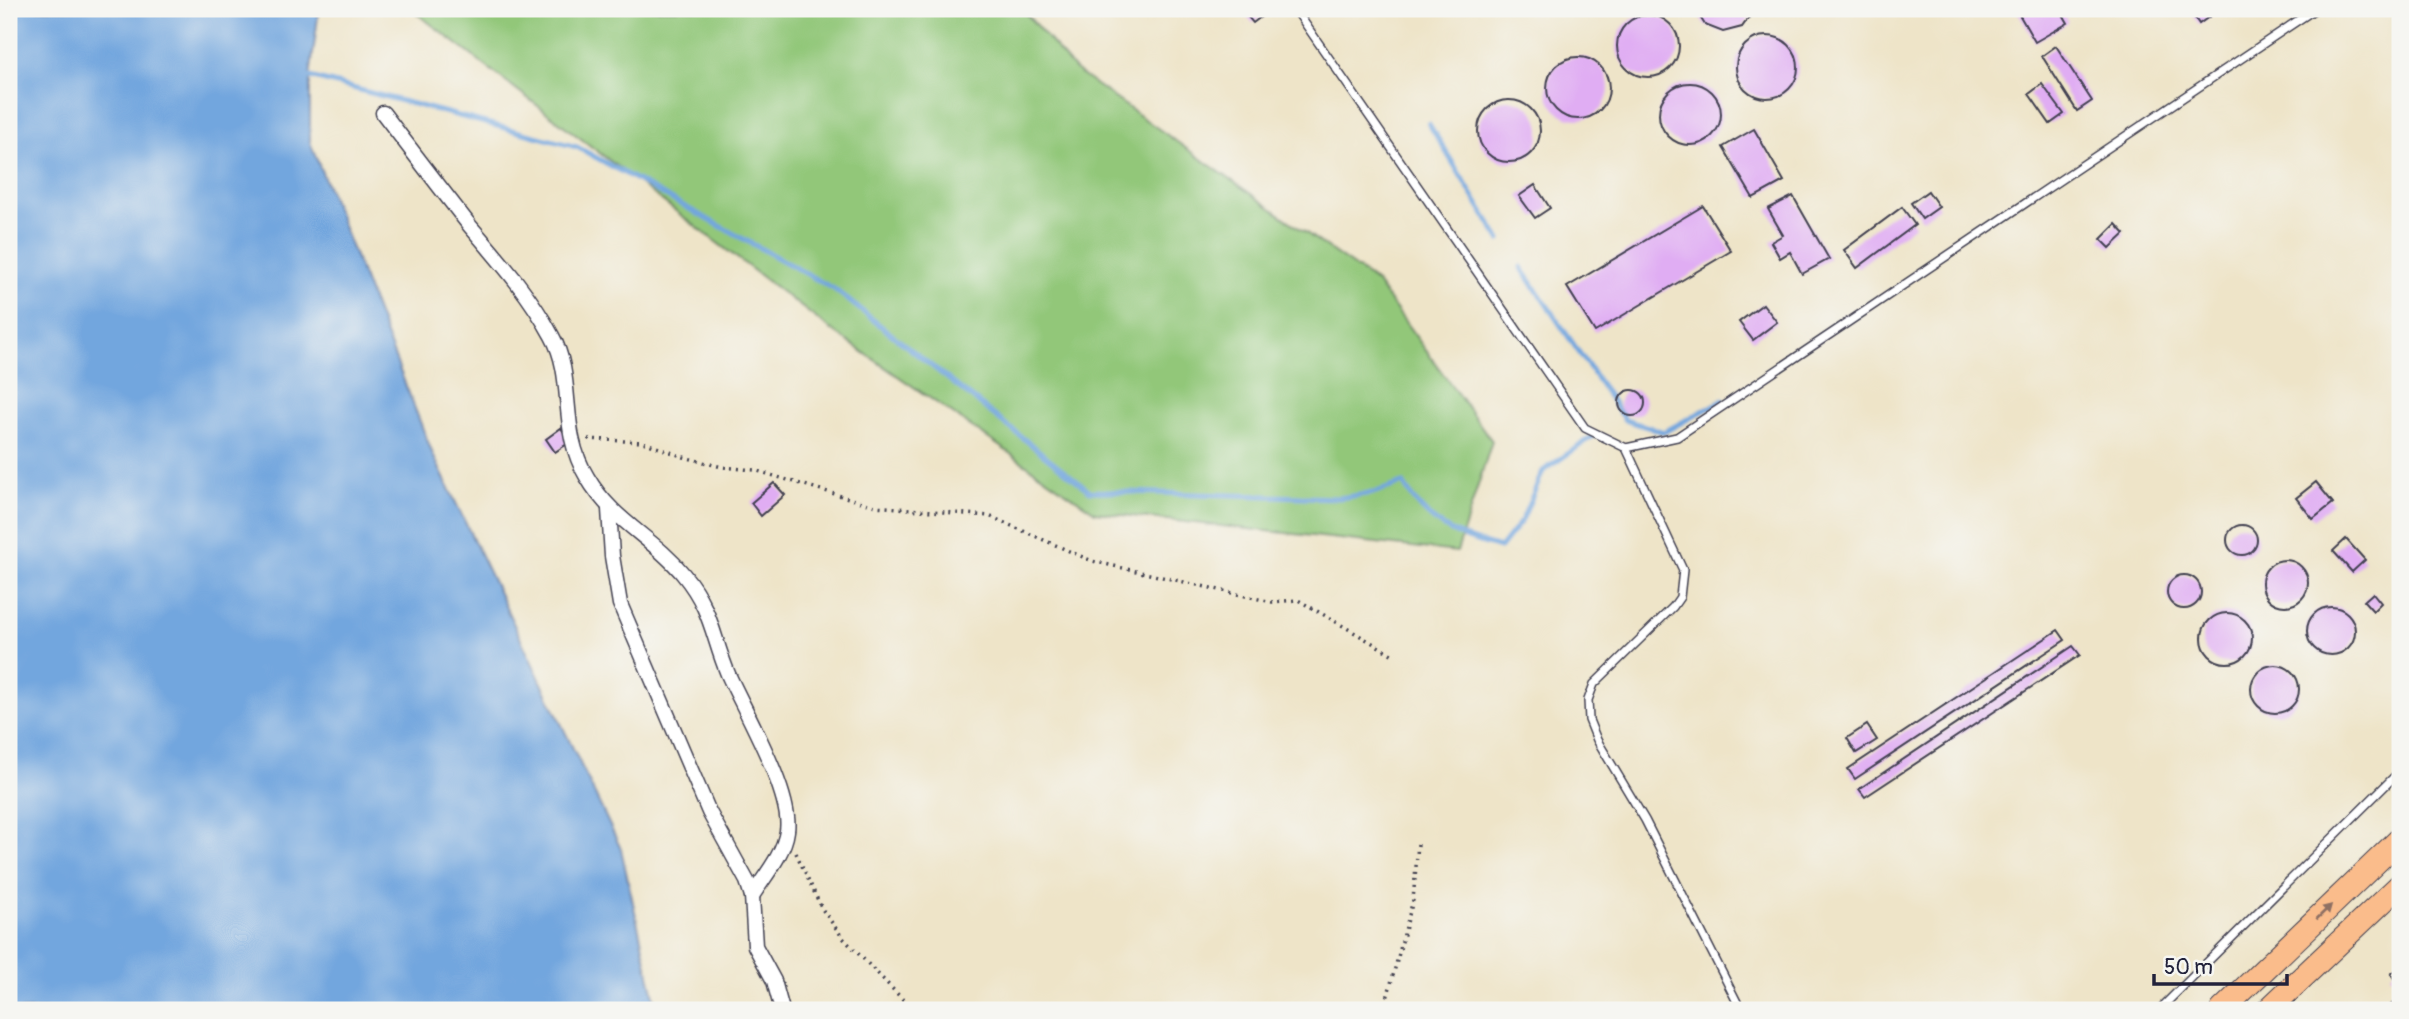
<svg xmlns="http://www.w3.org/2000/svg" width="2409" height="1019" viewBox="0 0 2409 1019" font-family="Pangolin,sans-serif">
	<rect width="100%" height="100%" fill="#f6f6f2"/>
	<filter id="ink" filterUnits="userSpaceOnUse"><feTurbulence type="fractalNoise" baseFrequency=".0143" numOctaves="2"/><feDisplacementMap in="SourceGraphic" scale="14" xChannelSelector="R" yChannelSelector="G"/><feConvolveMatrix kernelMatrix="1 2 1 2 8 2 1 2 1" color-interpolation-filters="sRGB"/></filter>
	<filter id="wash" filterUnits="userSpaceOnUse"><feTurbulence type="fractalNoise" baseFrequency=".00686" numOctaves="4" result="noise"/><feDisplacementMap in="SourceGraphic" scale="28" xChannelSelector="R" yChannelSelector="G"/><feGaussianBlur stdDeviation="1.57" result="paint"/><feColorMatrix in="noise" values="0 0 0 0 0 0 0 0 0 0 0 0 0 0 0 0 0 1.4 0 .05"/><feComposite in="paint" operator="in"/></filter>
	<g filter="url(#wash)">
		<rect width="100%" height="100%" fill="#eee4c8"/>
		<path fill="#92c779" stroke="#5a745a" stroke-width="2" d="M 411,9 L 1022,9 L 1075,70 L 1376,282 L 1492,441 L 1457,552 L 1095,512 L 834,332 Z"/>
		<path fill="#72a6de" stroke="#4a648c" stroke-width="2" d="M 9,9 L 319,9 L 310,77 L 310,142 L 434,457 L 621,849 L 657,1010 L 9,1010 Z"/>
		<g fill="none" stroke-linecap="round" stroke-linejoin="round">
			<g stroke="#72a6de" stroke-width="5">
				<path d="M 310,77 L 577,147 L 834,289 L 1090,491 L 1339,498 L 1373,493 L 1403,483 C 1428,526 1454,535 1500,548 L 1522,520 L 1543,471 L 1592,437"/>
				<path d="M 1429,124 L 1500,240"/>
				<path d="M 1521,267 L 1625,420 L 1664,432 L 1723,400"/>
			</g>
		</g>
		<g id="blocks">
			<g fill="#e0adf3">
				<path d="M 1241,9 L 1257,9 L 1262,16 L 1253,23 Z"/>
				<path d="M 1695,9 L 1755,9 L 1742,27 L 1723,32 L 1705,25 Z"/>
				<path d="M 2016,9 L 2060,9 L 2068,23 L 2035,42 Z"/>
				<path d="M 2189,9 L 2220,9 L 2199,24 Z"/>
				<circle cx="1648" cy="46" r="31"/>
				<circle cx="1767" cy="67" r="31"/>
				<path d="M 2056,46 L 2092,101 L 2077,111 L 2042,56 Z"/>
				<circle cx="1578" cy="88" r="31"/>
				<circle cx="1690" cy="114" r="31"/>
				<path d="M 2042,84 L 2064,114 L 2050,124 L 2029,94 Z"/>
				<circle cx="1509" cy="131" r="31"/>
				<path d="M 1754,129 L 1784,181 L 1753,198 L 1723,147 Z"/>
				<path d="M 1535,185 L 1550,208 L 1535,218 L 1519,196 Z"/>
				<path d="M 1928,191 L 1939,207 L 1922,219 L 1911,203 Z"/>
				<path d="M 1793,196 L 1829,259 L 1802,274 L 1790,252 L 1780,258 L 1771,242 L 1783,235 L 1768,209 Z"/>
				<path d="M 1703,206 L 1731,251 L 1595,332 L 1567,287 Z"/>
				<path d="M 1902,207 L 1915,225 L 1857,268 L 1844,250 Z"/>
				<path d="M 2116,224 L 2125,234 L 2110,248 L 2101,239 Z"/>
				<path d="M 1763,304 L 1777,322 L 1753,340 L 1739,322 Z"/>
				<circle cx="1632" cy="403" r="13"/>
				<path d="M 561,428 L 570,442 L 555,452 L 546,439 Z"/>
				<path d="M 2316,482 L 2333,503 L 2313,519 L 2296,498 Z"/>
				<path d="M 774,483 L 785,495 L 761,516 L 751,503 Z"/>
				<circle cx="2242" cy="540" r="15"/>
				<path d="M 2346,539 L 2365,560 L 2352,572 L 2333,551 Z"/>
				<circle cx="2285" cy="583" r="23"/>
				<circle cx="2184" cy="592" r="17"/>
				<path d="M 2373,593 L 2381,603 L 2373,611 L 2364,601 Z"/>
				<circle cx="2331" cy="631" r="24"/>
				<circle cx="2227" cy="638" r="25"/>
				<path d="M 2058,630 L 2065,640 L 1855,779 L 1848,769 Z"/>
				<path d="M 2073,646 L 2080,655 L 1865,797 L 1859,789 Z"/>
				<circle cx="2275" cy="689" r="24"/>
				<path d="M 1867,725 L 1877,740 L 1856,753 L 1847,738 Z"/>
				<path d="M 2400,967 L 2400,987 L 2391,974 Z"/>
				<path d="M 2398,999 L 2400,1010 L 2385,1010 Z"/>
			</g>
		</g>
	</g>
	<g filter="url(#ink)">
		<use href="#blocks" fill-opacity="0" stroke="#413f50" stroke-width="2"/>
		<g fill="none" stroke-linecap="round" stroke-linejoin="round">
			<defs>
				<g id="service">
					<path d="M 1295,9 L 1585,428 L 1626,448 L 1677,437 L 2315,9"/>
					<path d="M 1626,448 L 1683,570 L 1680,597 L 1673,607 L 1594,684 L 1588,700 L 1589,720 L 1597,740 L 1645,820 L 1741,1010"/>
					<path d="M 2159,1010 L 2400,771"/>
				</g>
				<g id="minor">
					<path d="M 383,113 C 412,151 441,189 470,226 C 500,261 530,295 552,336 C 576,379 558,430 587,477 C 613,522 653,537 683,574 C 712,609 712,636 728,674 C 744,710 793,794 787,831 C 784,854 764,877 752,896"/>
					<path d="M 609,509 L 612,556 L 620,604 L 709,812 L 747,881 L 752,896 L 755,946 L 774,981 L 782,1010"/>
				</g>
				<g id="primary">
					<path d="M 2222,1010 L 2400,839"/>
					<path d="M 2268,1010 L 2400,885"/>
				</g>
			</defs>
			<use href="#service" stroke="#413f50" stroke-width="10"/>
			<use href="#minor" stroke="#413f50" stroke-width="17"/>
			<use href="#primary" stroke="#413f50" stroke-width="25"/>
			<g stroke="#413f50" stroke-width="3.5" stroke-dasharray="2 5" stroke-linecap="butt">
				<path d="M 588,439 L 643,442 L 684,457 L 722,467 L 754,470 L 875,506 L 989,516 L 1092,561 L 1272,602 L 1298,600 L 1395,656"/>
				<path d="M 796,853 L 822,909 L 843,938 L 913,1010"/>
				<path d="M 1384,1010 L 1413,900 L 1418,844"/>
			</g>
			<use href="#service" stroke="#fff" stroke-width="7"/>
			<use href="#minor" stroke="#fff" stroke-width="14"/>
			<use href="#primary" stroke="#fabc8b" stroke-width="23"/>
		</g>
		<defs><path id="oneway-solid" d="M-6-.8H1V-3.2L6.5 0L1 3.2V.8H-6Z" transform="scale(1.75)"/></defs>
		<use fill="#8e6f63" href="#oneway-solid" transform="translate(2324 912) rotate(-44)"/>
	</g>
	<rect width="2409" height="1019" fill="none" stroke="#f6f6f2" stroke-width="35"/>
	<path d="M2154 974v10h133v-10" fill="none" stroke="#22223b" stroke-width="3.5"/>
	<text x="2164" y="974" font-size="21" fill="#22223b" stroke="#f6f6f2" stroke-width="5" paint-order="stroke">50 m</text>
</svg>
